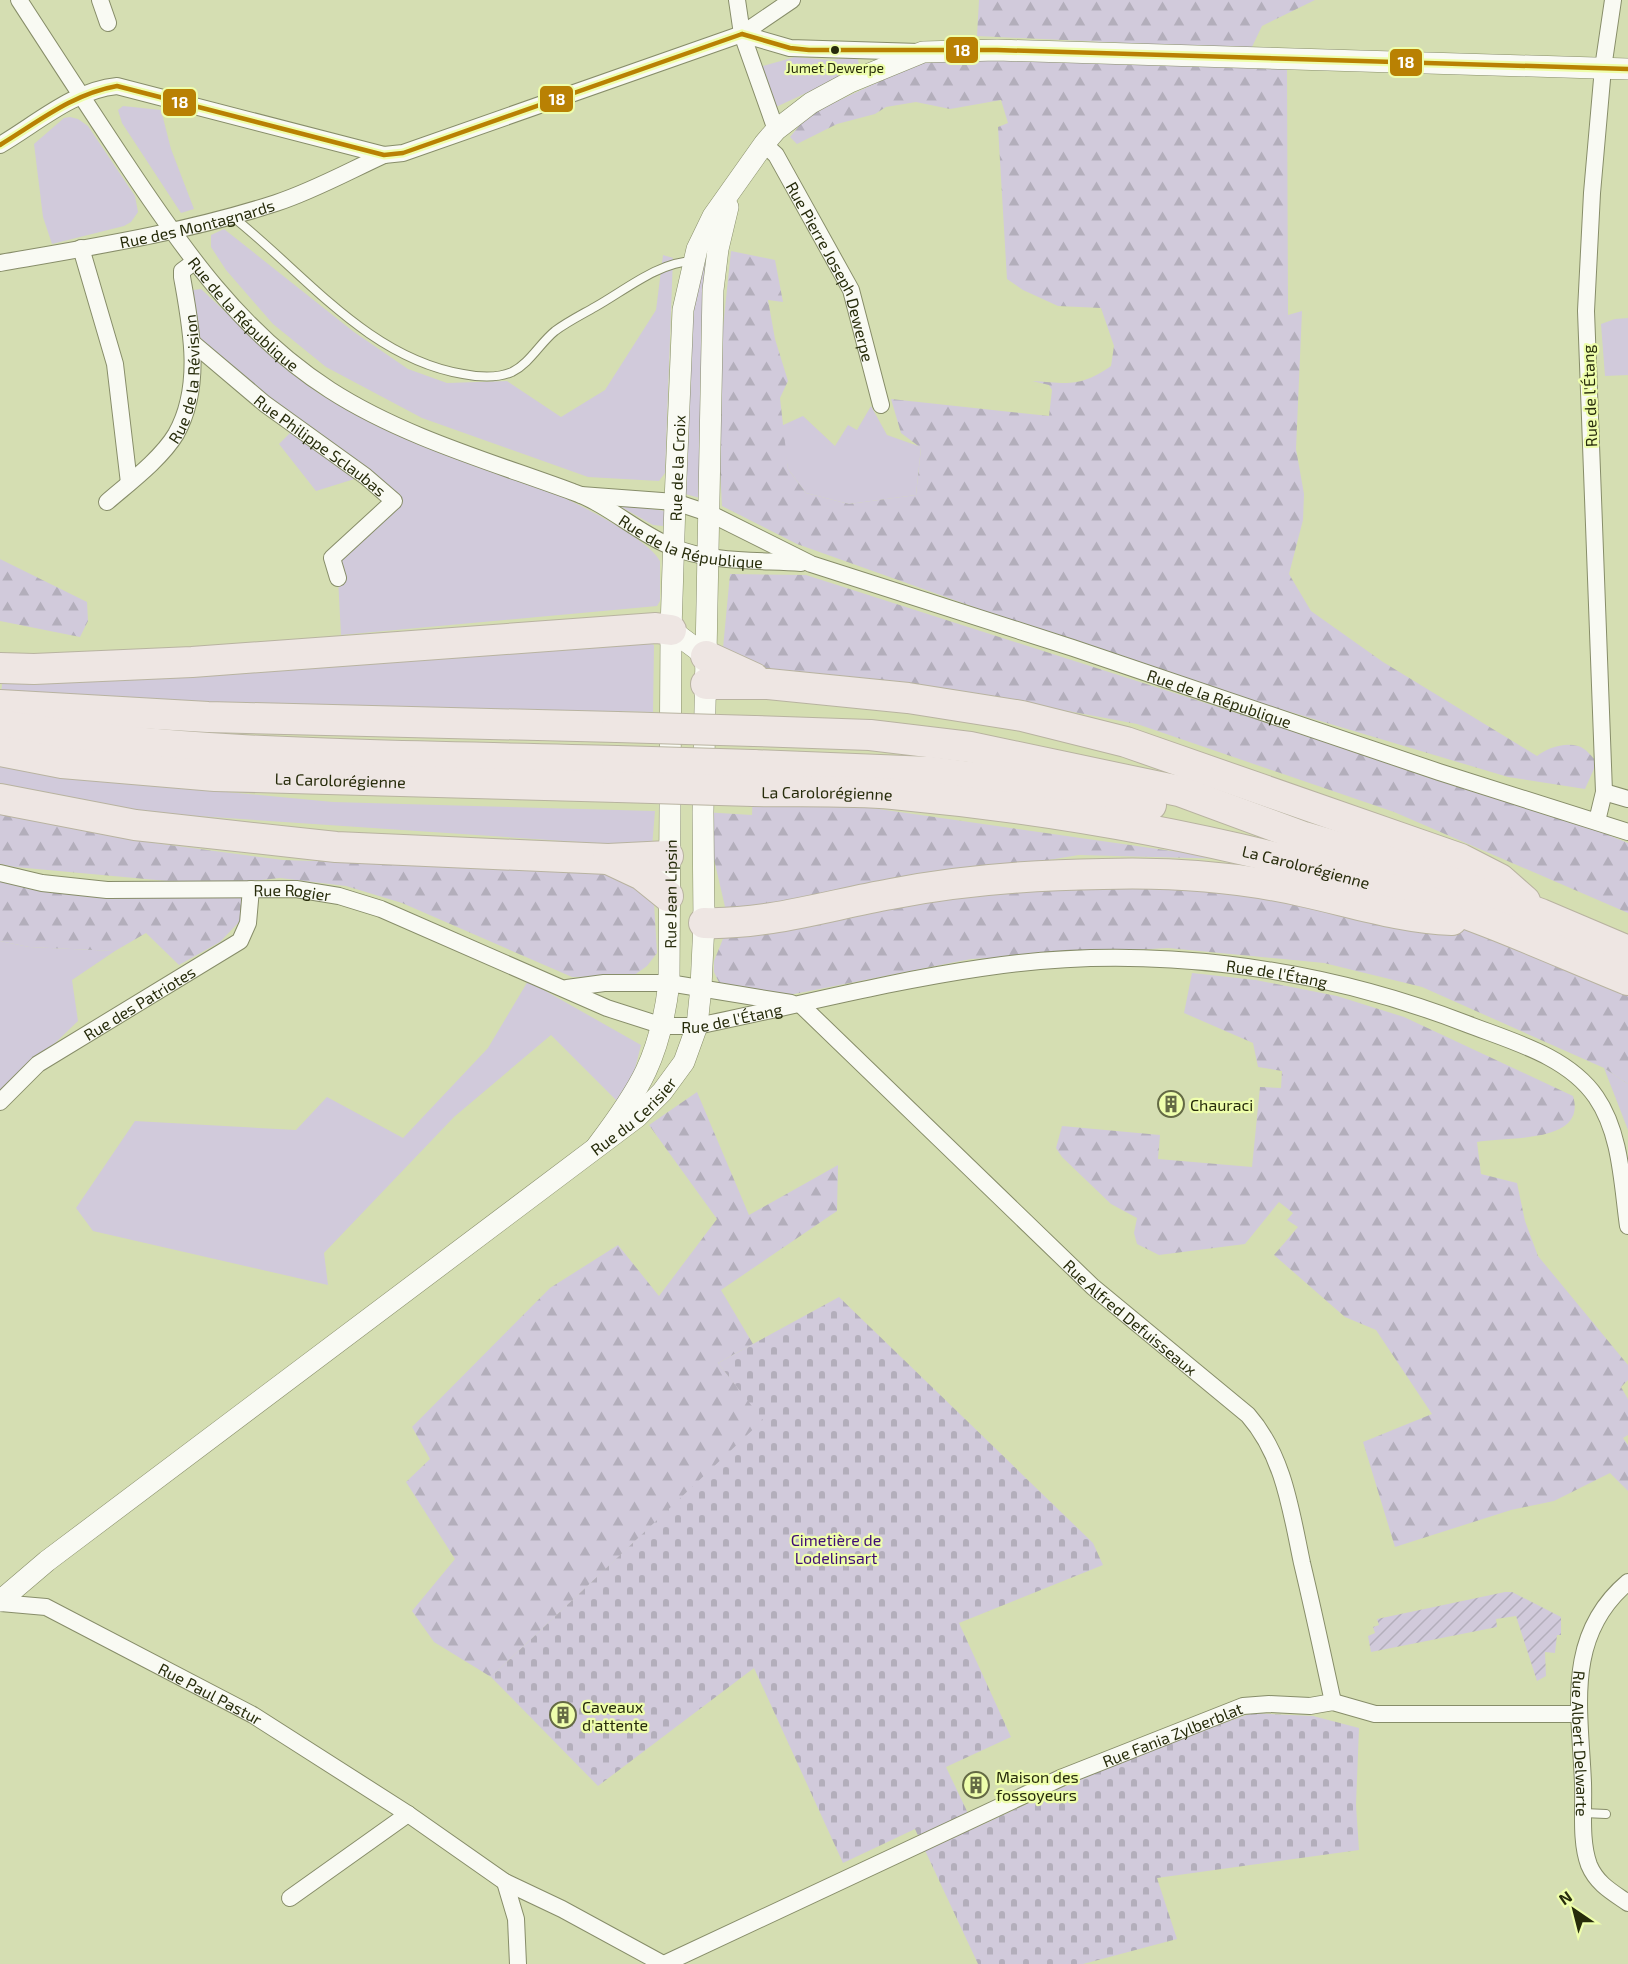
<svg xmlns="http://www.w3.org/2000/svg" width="1628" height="1964" viewBox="0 0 1628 1964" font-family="'Exo 2',sans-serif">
	<defs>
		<pattern id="forest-firs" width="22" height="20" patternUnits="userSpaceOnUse" patternTransform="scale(1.5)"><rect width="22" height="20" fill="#d1cadb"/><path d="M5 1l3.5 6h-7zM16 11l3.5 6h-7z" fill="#b3aebb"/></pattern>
		<pattern id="cemetery-stones" width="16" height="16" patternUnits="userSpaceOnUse" patternTransform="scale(1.5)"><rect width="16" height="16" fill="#d1cadb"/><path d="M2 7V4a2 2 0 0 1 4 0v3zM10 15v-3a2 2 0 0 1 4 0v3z" fill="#b3aebb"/></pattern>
		<pattern id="garden-furrows" width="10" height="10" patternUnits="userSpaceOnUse" patternTransform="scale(1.5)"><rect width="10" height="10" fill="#d1cadb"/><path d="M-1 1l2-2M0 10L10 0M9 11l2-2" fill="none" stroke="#b3aebb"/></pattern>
	</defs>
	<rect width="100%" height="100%" fill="#d5deb2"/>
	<g fill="#d1cadb">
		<path d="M 795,57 L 830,60 L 857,57 L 860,68 L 776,107 L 759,67 Z"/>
		<path d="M 123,106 L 161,110 L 171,149 L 194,209 L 181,213 L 122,123 L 118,110 Z"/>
		<path d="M 70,117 L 78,119 L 88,126 L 135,196 L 138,212 L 131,222 L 124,226 L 52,244 L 43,217 L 34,144 L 64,118 Z"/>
		<path d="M 224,229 L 354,332 L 408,369 L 447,383 L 507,381 L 561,417 L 605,390 L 656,310 L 663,255 L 673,258 L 665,473 L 659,481 L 588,477 L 422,418 L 326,367 L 273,324 L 226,270 L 211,247 L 211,235 Z"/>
		<path d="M 707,242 L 700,498 L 685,494 L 692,306 Z"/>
		<path d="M 201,289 L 287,369 L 321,395 C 383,421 633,513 660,561 L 660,601 L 657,606 L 341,635 L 338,578 L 332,558 L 394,501 L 364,476 L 316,491 L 279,444 L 296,427 L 201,342 L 191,294 L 193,290 Z"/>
		<path d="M 1628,318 L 1628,375 L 1605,376 L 1601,324 L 1615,319 Z"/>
		<path d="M 871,406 L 887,435 L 921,447 L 916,495 L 849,504 L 806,493 L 788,469 L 781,426 L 803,416 L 835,446 L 848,425 L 857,430 Z"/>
		<path d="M 614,503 L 665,511 L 663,526 L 653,525 Z"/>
		<path d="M 640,639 L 654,645 L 653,712 L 246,705 L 1,692 L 3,677 Z"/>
		<path d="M 0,764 L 120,782 L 333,802 L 655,811 L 652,847 L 94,809 L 0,783 Z"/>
		<path d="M 0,941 L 29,947 L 115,951 L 72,980 L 78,1021 L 0,1096 Z"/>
		<path d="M 528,981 L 641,1045 L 625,1109 L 551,1035 L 454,1117 L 324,1253 L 328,1285 L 93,1231 L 76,1208 L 135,1121 L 296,1130 L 327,1097 L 403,1138 L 488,1048 Z"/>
		<path d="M 1604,1068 L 1628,1084 L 1628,1130 Z"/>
	</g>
	<g fill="url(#forest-firs)">
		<path d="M 979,0 L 1315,0 L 1262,26 L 1251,49 L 977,36 Z"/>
		<path d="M 927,59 L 1228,61 L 1287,67 L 1288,315 L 1302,311 L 1296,449 L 1304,494 L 1303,520 L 1289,574 L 1311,611 L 1383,662 L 1537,756 C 1547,748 1564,742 1578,746 C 1586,748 1592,757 1597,762 L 1585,789 L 1508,777 L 1156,672 L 797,544 L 722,506 L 716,394 L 731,251 L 775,260 L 783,302 L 768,300 L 775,339 L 788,381 L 780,398 L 788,469 L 806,493 L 849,504 L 916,495 L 921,448 L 901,433 L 891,399 L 1049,416 L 1052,390 L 1049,385 L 1032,381 C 1068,383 1079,388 1111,366 L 1114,346 L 1101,308 L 1058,306 L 1023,290 L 1007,279 L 998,127 L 1008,123 L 1001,100 L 950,109 L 916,102 L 886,107 L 875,114 L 837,124 L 797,144 L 790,137 L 808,115 Z"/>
		<path d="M 0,559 L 87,602 L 88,621 L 80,637 L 0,621 Z"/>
		<path d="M 730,574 L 806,575 L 1240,714 L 1497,790 L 1628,843 L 1628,913 L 1394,812 L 1137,724 L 1004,699 L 759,668 L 723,648 Z"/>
		<path d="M 753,791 L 1228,859 L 1079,855 L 899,884 L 1140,875 L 1381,897 L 1628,990 L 1628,1084 L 1604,1068 L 1422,987 L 1324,963 L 1168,948 L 971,959 L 769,999 L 723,991 L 714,972 L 714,961 L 729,924 L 703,812 L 752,815 Z"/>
		<path d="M 0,813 L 147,842 L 283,860 L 614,871 L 654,903 L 657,953 L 647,966 L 633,976 L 572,977 L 402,903 L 346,886 L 280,878 L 211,885 L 15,867 L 0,864 Z"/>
		<path d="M 0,873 L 157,891 L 251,889 L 242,919 L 220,942 L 179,965 L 146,933 L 115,951 L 29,947 L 0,941 Z"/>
		<path d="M 1192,973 L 1256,980 L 1337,996 L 1404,1017 L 1573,1096 C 1588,1145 1504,1136 1477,1142 L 1481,1174 L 1517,1183 L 1525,1221 L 1538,1256 L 1628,1365 L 1628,1380 L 1621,1387 L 1628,1399 L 1628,1435 L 1623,1438 L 1628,1445 L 1628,1491 L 1610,1473 L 1554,1501 L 1511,1510 L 1395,1547 L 1363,1442 L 1432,1414 L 1376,1330 L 1345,1317 L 1274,1255 L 1298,1227 L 1287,1220 L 1293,1213 L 1279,1202 L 1245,1244 L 1159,1255 L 1137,1244 L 1134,1233 L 1137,1218 L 1111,1204 L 1062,1157 L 1056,1148 L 1062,1126 L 1160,1135 L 1158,1159 L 1252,1167 L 1260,1087 L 1281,1088 L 1282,1071 L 1258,1067 L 1253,1043 L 1184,1013 Z"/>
		<path d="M 697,1092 L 749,1215 L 838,1165 L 837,1211 L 721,1290 L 753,1344 L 718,1363 L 764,1420 L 491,1677 L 434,1642 L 412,1611 L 455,1559 L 406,1482 L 430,1459 L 412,1427 L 550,1288 L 618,1245 L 659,1296 L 717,1219 L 649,1125 Z"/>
	</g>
	<path fill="url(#cemetery-stones)" d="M 839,1297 L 1093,1543 L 1103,1565 L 959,1623 L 1011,1737 L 946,1767 L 975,1828 L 1128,1757 L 1252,1713 L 1313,1716 L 1359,1728 L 1356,1805 L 1359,1850 L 1157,1878 L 1177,1939 L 1083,1964 L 978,1964 L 915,1829 L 843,1863 L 754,1668 L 598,1786 L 491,1677 L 763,1420 L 718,1363 Z"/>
	<path fill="url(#garden-furrows)" d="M 1505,1592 L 1512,1592 L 1561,1617 L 1561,1635 L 1557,1635 L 1555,1653 L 1545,1652 L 1546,1676 L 1537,1681 L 1516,1616 L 1496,1619 L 1497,1627 L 1371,1652 L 1368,1636 L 1375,1633 L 1373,1627 L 1379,1625 L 1377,1619 Z"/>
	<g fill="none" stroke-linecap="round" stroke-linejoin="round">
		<defs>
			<g id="service">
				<path d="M 233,217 C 305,274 368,358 463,374 C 478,377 498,378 512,372 C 530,363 540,343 555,331 C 567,322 581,315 595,307 C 624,291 658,262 693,261"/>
				<path d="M 1584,1813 L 1606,1814"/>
			</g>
			<g id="minor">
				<path id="s1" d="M 19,0 C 54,54 89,108 125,162 C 182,248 241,333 330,390 C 403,437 492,462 573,492 C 608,504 636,532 670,546 C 709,563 759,560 801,563"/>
				<path d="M 100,0 L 108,23"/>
				<path d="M 737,0 L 742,34 L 776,130"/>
				<path d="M 742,34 L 790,48 L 919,52"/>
				<path id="s2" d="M 764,144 L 776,155 L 851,290 L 881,405"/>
				<path d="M 0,145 C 36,124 74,90 117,86 L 384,155 L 403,153 L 742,34 L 792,0"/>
				<path d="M 81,248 L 115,364 L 129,483"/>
				<path id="s3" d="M 0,263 C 92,247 187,232 276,203 C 313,191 349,171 384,155"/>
				<path id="s4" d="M 194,344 L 265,404 L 365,476 L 394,501 L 332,558 L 338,578"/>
				<path id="s5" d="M 581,495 L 675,502 L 711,514 L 811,564 L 1073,648 L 1439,772 L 1628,832"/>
				<path id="s6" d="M 107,502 C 129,483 161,459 176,434 C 203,386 191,327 182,277 L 182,271 L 194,262"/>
				<path d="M 1604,792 L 1628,799"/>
				<path d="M 1597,821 L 1604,792 L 1586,311 L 1592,193 L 1603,68 L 1613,0"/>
				<path id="s7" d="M 0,873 L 42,883 L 107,890 L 296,889 L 339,896 L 381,909 L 607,1008 L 663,1026 L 697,1026 C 791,1007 885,982 981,968 C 1143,943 1315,965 1467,1024 C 1511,1041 1568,1056 1596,1097 C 1621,1133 1622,1184 1628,1226"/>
				<path d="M 567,988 L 604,983 L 669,983 L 791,1003"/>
				<path id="s8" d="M 801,1005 L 1093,1287 L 1248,1415 C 1284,1456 1291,1511 1302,1563 C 1313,1609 1323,1656 1333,1702"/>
				<path id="s9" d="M 0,1102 L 38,1064 L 240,941 L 248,923 L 251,889"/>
				<path id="s10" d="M 1628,1582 C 1564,1636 1580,1709 1583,1783 C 1584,1808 1580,1841 1589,1865 C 1597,1884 1612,1892 1628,1903"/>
				<path id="s11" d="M 0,1603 L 46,1607 L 253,1715 L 408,1814 L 505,1882 L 562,1909 L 663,1964"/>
				<path d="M 505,1882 L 516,1919 L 518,1964"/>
				<path d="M 290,1898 L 408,1814"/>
				<path id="s12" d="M 664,1964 L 1063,1777 L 1243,1706 L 1269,1704 L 1310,1706 L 1333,1702 L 1375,1714 L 1577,1714"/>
			</g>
			<g id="tertiary">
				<path d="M 671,630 L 706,656"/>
				<path id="s13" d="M 597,1146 C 641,1088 660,1057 669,983 L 671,630 L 675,502 L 683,310 L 697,249 L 713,216 L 764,144 L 776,130 L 811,103 L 850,82 L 923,52 L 997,50 L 1628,69"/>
				<path id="s14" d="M 0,1601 L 47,1561 L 637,1117 L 662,1092 L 684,1062 L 697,1026 L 701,987 L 704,923 L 703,812 L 713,290 L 718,249 L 728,207"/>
			</g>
			<g id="motorway">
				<path d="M 706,656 L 754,678"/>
				<path d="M 0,668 L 34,669 L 192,662 L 656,628 L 671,630"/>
				<path d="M 706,684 L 768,684 L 908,698 L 1022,716 L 1126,742 L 1461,859 L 1500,879 L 1525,901"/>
				<path d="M 0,705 L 208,717 L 617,727"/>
				<path d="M 0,725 C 203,758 412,755 617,761"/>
				<path d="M 754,731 L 870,735 L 970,747 L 1179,791 L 1304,837 L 1413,869 L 1541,914 L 1628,951"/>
				<path id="s15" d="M 0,751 L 62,763 L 215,776 L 618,787"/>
				<path d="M 753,765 L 930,772 L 1042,786 L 1151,805"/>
				<path id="s16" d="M 753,791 C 799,792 847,790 893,794 C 1066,810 1238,842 1404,893 C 1481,916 1554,950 1628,980"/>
				<path d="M 0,799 L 135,825 L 336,847 L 608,859 L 668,856"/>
				<path d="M 608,859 L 642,875 L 668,896"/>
				<path d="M 704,923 C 767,925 829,905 891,894 C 961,880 1032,875 1103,874 C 1168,872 1238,877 1301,891 C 1352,902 1400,918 1452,920"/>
			</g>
		</defs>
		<use href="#service" stroke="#878d69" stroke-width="10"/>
		<use href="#minor" stroke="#878d69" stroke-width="18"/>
		<use href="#tertiary" stroke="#878d69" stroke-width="22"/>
		<use href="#motorway" stroke="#b8b3a0" stroke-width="32"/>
		<use href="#service" stroke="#f9faf3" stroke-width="8"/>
		<use href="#minor" stroke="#f9faf3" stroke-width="16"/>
		<use href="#tertiary" stroke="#f9faf3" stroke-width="21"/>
		<use href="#motorway" stroke="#eee6e3" stroke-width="30"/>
		<defs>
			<g id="motorway-bridge">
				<path d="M 617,727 L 754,731"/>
				<path d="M 617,761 L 753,765"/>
				<path d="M 618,787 L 753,791"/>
			</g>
		</defs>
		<use href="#motorway-bridge" stroke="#b8b3a0" stroke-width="32" stroke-linecap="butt"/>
		<use href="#motorway-bridge" stroke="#eee6e3" stroke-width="30"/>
		<defs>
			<g id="bus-1">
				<path d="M 742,34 L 790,48 L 809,50 L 997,50 L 1628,69"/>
				<path d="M 0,145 C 38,122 72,94 117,86 L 384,155 L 403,153 L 742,34"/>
			</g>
		</defs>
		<use href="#bus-1" stroke="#eefeac" stroke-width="9"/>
		<use href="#bus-1" stroke="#b98103" stroke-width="4.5"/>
	</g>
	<defs>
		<symbol id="building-ring" viewBox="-11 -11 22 22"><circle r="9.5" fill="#eefeac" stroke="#646a45" stroke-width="1.5"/><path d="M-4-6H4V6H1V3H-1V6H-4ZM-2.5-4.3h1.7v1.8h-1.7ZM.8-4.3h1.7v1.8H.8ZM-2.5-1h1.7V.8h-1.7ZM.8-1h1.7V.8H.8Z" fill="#646a45"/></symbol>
	</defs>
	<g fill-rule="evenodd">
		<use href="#building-ring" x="1156" y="1089" width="30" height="30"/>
		<use href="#building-ring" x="548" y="1700" width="30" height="30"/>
		<use href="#building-ring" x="961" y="1770" width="30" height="30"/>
	</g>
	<circle fill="#272c0b" stroke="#eefeac" stroke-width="2" cx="835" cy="50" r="5"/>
	<g text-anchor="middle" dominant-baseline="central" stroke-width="4.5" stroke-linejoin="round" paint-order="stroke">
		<g font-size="14" fill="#272c0b" stroke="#eefeac">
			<text x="835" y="67">Jumet Dewerpe</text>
		</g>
		<g font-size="16" fill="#272c0b" stroke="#eefeac">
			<text stroke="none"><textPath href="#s3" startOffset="201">Rue des Montagnards</textPath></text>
			<text stroke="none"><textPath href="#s2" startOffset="146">Rue Pierre Joseph Dewerpe</textPath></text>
			<text stroke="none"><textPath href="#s1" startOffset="387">Rue de la République</textPath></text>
			<text stroke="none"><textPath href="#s6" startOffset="154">Rue de la Révision</textPath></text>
			<text transform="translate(1589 396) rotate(-92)">Rue de l'Étang</text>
			<text stroke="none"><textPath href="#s4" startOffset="162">Rue Philippe Sclaubas</textPath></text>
			<text stroke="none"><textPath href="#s13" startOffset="696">Rue de la Croix</textPath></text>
			<text stroke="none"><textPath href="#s1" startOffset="897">Rue de la République</textPath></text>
			<text stroke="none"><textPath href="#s5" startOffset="674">Rue de la République</textPath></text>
			<text stroke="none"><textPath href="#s15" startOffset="342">La Carolorégienne</textPath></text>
			<text stroke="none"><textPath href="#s16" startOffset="74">La Carolorégienne</textPath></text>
			<text stroke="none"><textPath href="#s16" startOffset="560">La Carolorégienne</textPath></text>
			<text stroke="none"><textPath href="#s7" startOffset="294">Rue Rogier</textPath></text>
			<text stroke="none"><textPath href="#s13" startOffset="270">Rue Jean Lipsin</textPath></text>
			<text stroke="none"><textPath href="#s7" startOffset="1312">Rue de l'Étang</textPath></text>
			<text stroke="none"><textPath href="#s9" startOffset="172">Rue des Patriotes</textPath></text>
			<text stroke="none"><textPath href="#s7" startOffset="760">Rue de l'Étang</textPath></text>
			<text stroke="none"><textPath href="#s14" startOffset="798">Rue du Cerisier</textPath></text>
			<text stroke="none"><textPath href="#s8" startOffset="454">Rue Alfred Defuisseaux</textPath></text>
			<text stroke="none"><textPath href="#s11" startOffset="232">Rue Paul Pastur</textPath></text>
			<text stroke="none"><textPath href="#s12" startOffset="558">Rue Fania Zylberblat</textPath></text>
			<text stroke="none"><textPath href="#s10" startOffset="176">Rue Albert Delwarte</textPath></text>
		</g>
		<g font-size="16" fill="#272c0b" stroke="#eefeac" text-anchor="start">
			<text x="1190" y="1104">Chauraci</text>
			<text x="582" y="1706">Caveaux<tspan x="582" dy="18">d'attente</tspan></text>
			<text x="996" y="1776">Maison des<tspan x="996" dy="18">fossoyeurs</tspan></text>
		</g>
		<g font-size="16" fill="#3f0c76" stroke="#eefeac">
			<text x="836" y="1539">Cimetière de<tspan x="836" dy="18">Lodelinsart</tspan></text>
		</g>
	</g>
	<g stroke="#eefeac" stroke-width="2">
		<rect x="945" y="36" width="34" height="28" rx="6" fill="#b98103"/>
		<rect x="1389" y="48" width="34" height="29" rx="6" fill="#b98103"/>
		<rect x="539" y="85" width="35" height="28" rx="6" fill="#b98103"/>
		<rect x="162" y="88" width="35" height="29" rx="6" fill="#b98103"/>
	</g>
	<g font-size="16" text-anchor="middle" font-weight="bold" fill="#fff">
		<text x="962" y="56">18</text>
		<text x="1406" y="68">18</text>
		<text x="557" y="105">18</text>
		<text x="180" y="108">18</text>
	</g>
	<g transform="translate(1574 1910) rotate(325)" stroke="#eefeac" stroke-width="4.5" paint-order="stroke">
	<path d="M0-4.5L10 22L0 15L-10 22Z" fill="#272c0b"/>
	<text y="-9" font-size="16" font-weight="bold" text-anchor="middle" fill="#272c0b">N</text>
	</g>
</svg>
